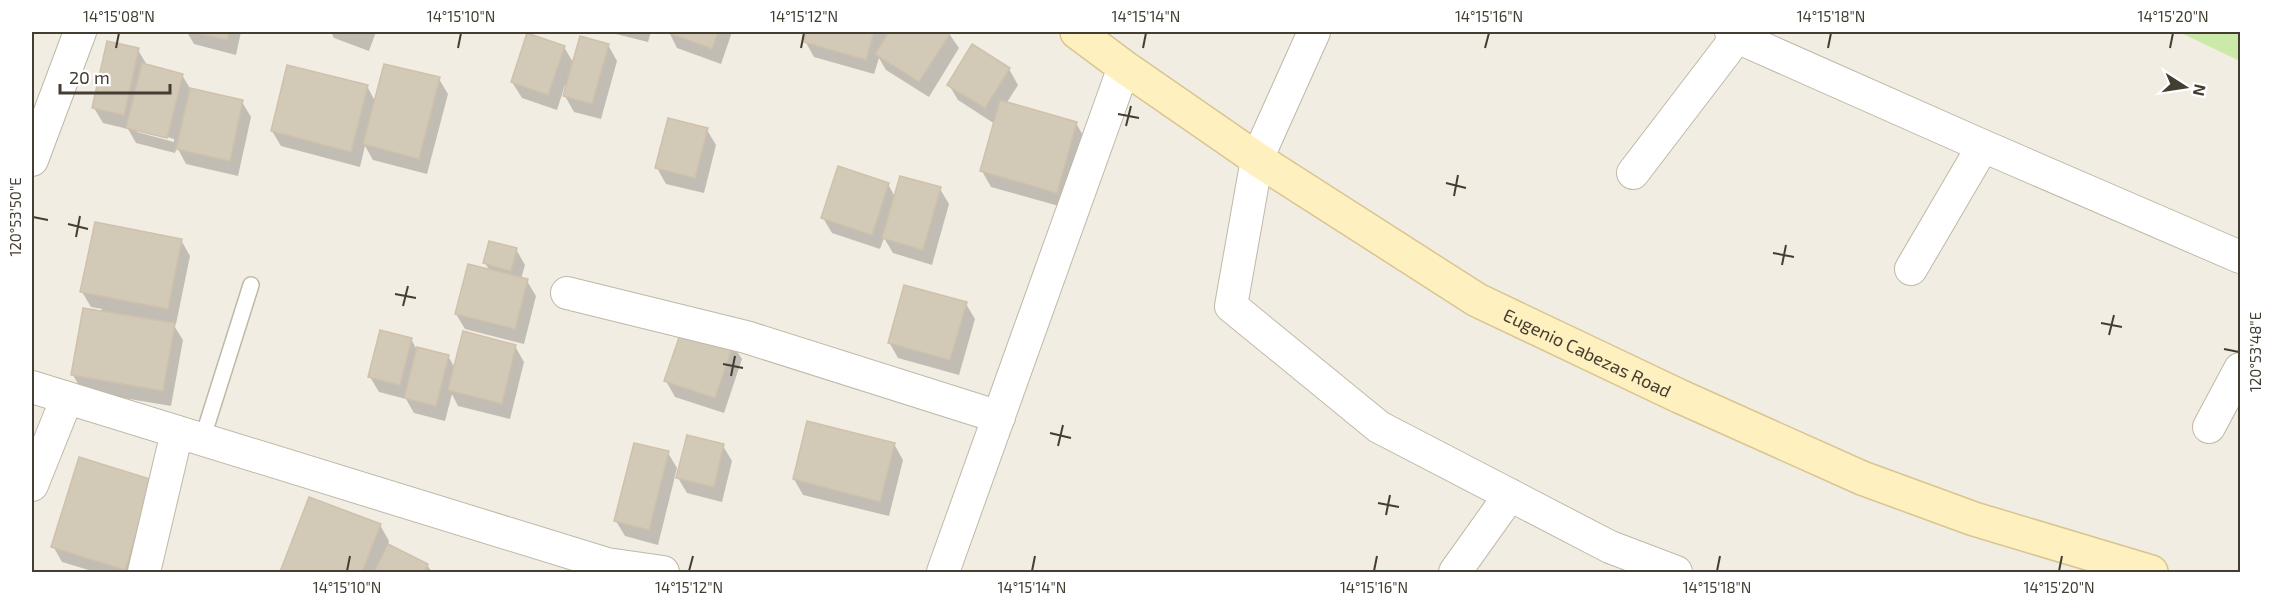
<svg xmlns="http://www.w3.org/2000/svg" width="2272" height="604" viewBox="0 0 2272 604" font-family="'Exo 2',sans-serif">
	<rect width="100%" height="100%" fill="#f2ede2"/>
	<path fill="#cbe9a8" d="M 2179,32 L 2240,32 L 2240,61 Z"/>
	<g fill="#0003" fill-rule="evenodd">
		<path d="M 187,32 L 241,32 L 236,55 L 194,44 Z"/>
		<path d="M 331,32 L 376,32 L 369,51 L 334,38 Z"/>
		<path d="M 608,32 L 651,32 L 648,42 Z"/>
		<path d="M 669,32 L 732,32 L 721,64 L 677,48 Z"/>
		<path d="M 808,32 L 887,32 L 885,42 L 891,32 L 948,32 L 959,48 L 929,97 L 886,70 L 879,58 L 874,74 L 814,57 L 805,41 Z"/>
		<path d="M 608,45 L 617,61 L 601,119 L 574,112 L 565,96 L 568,85 L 565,85 L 557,110 L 522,98 L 512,82 L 564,47 L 574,64 Z"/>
		<path d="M 138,50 L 147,65 L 182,75 L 191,90 L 242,102 L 251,117 L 238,176 L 186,164 L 177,147 L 175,153 L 136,143 L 128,129 L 103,123 L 94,108 ZM 137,129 L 174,139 L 174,142 L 137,132 Z"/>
		<path d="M 1009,69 L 1018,85 L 1006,104 L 1076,123 L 1085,139 L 1066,208 L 991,187 L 982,171 L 995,124 L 958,100 L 949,85 Z"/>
		<path d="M 439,79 L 448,94 L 427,174 L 373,160 L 365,146 L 360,167 L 281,146 L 272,131 L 367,86 L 375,101 Z"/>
		<path d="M 707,130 L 716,145 L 704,193 L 666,184 L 657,168 Z"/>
		<path d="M 888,184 L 895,197 L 940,189 L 949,204 L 932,265 L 893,253 L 884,238 L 880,249 L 832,233 L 823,218 Z"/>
		<path d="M 181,240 L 190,256 L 176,324 L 173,324 L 183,340 L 171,406 L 82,391 L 73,375 L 102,309 L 91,307 L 82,292 Z"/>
		<path d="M 516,249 L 525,265 L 521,279 L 527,281 L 536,296 L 524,344 L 465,329 L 456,314 L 490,271 L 485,263 Z"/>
		<path d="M 966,304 L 975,319 L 959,375 L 898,358 L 889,342 Z"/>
		<path d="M 411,339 L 416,348 L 448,356 L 455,368 L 515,346 L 524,362 L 510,419 L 458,406 L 452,394 L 445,421 L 414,413 L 406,399 L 379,392 L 370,377 Z"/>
		<path d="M 732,344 L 742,359 L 724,413 L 675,397 L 666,381 Z"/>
		<path d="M 894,444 L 903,460 L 889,516 L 803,495 L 794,479 Z"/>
		<path d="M 723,446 L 732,461 L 722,502 L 687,493 L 678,478 Z"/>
		<path d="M 668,453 L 677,468 L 658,545 L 625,536 L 616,521 Z"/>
		<path d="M 152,482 L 137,572 L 95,572 L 62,562 L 53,546 Z"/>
		<path d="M 310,499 L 380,525 L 389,541 L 388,545 L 427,565 L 432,572 L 282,572 Z"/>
	</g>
	<g fill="#d3c9b7" stroke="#cfc1aa" stroke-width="1.5">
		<path d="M 194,32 L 229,32 L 227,40 Z"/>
		<path d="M 667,32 L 718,32 L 712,49 Z"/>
		<path d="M 806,32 L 874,32 L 866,60 L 804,42 Z"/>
		<path d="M 889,32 L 951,32 L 919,82 L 875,54 Z"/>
		<path d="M 527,33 L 565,46 L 548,95 L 511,82 Z"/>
		<path d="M 580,36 L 609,44 L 592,104 L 563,96 Z"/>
		<path d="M 107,41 L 139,48 L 124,115 L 92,108 Z"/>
		<path d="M 972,44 L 1010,68 L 985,108 L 947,85 Z"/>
		<path d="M 142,63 L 183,74 L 167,138 L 126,128 Z"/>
		<path d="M 384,64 L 440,77 L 419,159 L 363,144 Z"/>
		<path d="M 287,65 L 368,85 L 351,152 L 271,131 Z"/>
		<path d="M 190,88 L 243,100 L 230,161 L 176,149 Z"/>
		<path d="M 1000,100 L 1077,122 L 1057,193 L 980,171 Z"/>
		<path d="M 668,118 L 708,128 L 695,178 L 655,168 Z"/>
		<path d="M 838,166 L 889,183 L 872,235 L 821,218 Z"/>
		<path d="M 900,176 L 941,187 L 923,250 L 882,238 Z"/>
		<path d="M 95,222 L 182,239 L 168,309 L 80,292 Z"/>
		<path d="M 489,241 L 517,248 L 511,271 L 483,263 Z"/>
		<path d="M 468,264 L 528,279 L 515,329 L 455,314 Z"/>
		<path d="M 904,285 L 967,302 L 950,360 L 888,343 Z"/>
		<path d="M 83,308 L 175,323 L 163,391 L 71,375 Z"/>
		<path d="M 683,326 L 734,342 L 715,398 L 664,381 Z"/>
		<path d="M 380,330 L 412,338 L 400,385 L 368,377 Z"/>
		<path d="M 463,331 L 516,345 L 502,404 L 448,390 Z"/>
		<path d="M 417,347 L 449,355 L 436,406 L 404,398 Z"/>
		<path d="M 807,421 L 895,443 L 880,502 L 793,479 Z"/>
		<path d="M 687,435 L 724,444 L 714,487 L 676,478 Z"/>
		<path d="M 634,443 L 669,451 L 649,530 L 614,521 Z"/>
		<path d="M 79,457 L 153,480 L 125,570 L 51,547 Z"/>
		<path d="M 309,497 L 381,524 L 362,572 L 280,572 Z"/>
		<path d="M 388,544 L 428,564 L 424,572 L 374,572 Z"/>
	</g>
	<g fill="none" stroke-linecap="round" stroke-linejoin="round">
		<defs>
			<path id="lane" d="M 202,440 L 251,285"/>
			<g id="street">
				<path d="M 1314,32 L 1257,159 L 1231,306 L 1379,427 L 1610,547 L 1676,572"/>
				<path d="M 1731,32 L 1737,37 L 1983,146 L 2240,257"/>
				<path d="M 32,160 L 80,32"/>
				<path d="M 1633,173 L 1737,37"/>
				<path d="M 1911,269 L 1983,146"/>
				<path d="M 567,293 L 746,337 L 999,417"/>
				<path d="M 32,387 L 607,564 L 663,572"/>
				<path d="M 2209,427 L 2240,369"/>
				<path d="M 32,485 L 67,398"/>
				<path d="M 144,572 L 177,432"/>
				<path d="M 943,572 L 1124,67"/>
				<path d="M 1455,572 L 1510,495"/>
			</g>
			<g id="secondary">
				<path id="s1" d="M 1077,32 L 1124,67 L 1257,159 L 1477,300 L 1679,396 L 1862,478 L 1974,519 L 2151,572"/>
			</g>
		</defs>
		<use href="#lane" stroke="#c0b8a7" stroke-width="18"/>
		<use href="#street" stroke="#c0b8a7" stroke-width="34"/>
		<use href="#secondary" stroke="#d8c591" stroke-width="36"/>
		<use href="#lane" stroke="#fff" stroke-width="15"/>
		<use href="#street" stroke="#fff" stroke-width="32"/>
		<use href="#secondary" stroke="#fff0bf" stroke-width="33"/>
	</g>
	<path fill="none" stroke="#433d32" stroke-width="2" d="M 116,48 L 119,33M 458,48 L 461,33M 801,48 L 804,33M 1143,48 L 1146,33M 1485,48 L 1489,33M 1828,48 L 1831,33M 2170,48 L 2173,33M 1118,114 L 1139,118M 1126,126 L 1131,106M 1446,183 L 1466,188M 1454,196 L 1458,175M 33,217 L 48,220M 68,224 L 88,229M 76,237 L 80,216M 1773,253 L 1794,257M 1782,265 L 1786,245M 395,294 L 416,298M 403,306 L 408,286M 2101,323 L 2122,327M 2109,335 L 2114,315M 2224,349 L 2239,352M 723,364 L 743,368M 731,376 L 735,356M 1050,433 L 1071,438M 1058,446 L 1063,425M 1378,503 L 1399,507M 1386,515 L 1390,495M 347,571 L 350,556M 689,571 L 693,556M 1032,571 L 1035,556M 1374,571 L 1377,556M 1717,571 L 1720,556M 2059,571 L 2062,556"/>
	<g text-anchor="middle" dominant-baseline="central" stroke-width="4.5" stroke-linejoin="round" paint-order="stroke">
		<g font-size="18" fill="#433d32" stroke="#fff">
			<text stroke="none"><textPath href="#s1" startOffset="604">Eugenio Cabezas Road</textPath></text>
		</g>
	</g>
	<rect width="2272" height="604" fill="none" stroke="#ffffff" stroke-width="66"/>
	<g transform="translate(2185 87) rotate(102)" stroke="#ffffff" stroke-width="4.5" paint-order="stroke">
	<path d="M0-4.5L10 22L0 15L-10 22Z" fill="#433d32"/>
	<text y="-9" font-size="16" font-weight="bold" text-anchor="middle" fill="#433d32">N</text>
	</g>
	<path d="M60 84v9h110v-9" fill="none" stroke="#433d32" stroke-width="3"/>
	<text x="69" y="84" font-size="18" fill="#433d32" stroke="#ffffff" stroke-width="4.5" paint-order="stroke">20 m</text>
	<rect x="33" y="33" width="2206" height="538" fill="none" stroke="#433d32" stroke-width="2"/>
	<g font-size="15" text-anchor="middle" fill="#433d32">
		<text x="119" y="22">14°15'08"N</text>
		<text x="461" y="22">14°15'10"N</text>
		<text x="804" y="22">14°15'12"N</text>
		<text x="1146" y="22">14°15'14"N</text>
		<text x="1489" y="22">14°15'16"N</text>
		<text x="1831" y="22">14°15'18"N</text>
		<text x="2173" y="22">14°15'20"N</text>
		<text transform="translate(16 217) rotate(-90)" y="5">120°53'50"E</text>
		<text transform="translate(2256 352) rotate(-90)" y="5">120°53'48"E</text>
		<text x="347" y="593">14°15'10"N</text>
		<text x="689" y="593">14°15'12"N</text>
		<text x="1032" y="593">14°15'14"N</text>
		<text x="1374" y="593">14°15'16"N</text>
		<text x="1717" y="593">14°15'18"N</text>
		<text x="2059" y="593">14°15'20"N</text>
	</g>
</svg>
